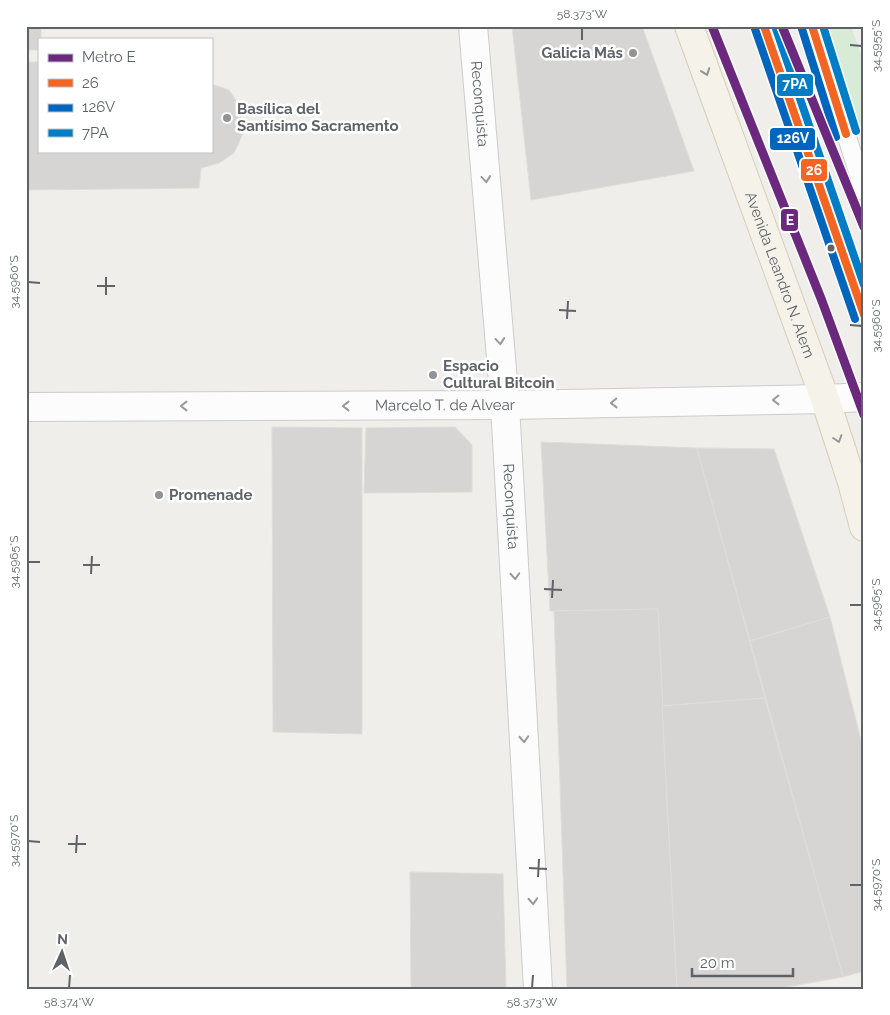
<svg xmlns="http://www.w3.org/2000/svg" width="890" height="1015" viewBox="0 0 890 1015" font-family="Raleway,sans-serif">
	<rect width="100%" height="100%" fill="#efeeea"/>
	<path fill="#d8ebd6" d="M 827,26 L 851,26 L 864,63 L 864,137 Z"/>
	<g fill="#d6d5d3" stroke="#deddd9">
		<path d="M 26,26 L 41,26 L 41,39 L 39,39 L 39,50 L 26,50 Z"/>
		<path d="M 512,26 L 642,26 L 694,171 L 531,200 Z"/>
		<path d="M 26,62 L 39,62 L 39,151 L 211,151 L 211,84 L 229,90 L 241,108 L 245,129 L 234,153 L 219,163 L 201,168 L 199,188 L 26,190 Z"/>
		<path d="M 272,427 L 362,428 L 362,734 L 273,732 Z"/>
		<path d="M 455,427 L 472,445 L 472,492 L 364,493 L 366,428 Z"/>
		<path d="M 541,442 L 697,448 L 765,698 L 662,706 L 658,609 L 550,611 Z"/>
		<path d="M 697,448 L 774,449 L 830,617 L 750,641 Z"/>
		<path d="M 658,609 L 677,989 L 567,989 L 554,611 Z"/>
		<path d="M 830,617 L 864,752 L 864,971 L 843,977 L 750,641 Z"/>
		<path d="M 765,698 L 843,977 L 775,989 L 677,989 L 662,706 Z"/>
		<path d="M 410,872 L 503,874 L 506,989 L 411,989 Z"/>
	</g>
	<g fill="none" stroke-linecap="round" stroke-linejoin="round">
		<defs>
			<g id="lane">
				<path d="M 764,26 L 864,316"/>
				<path d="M 812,26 L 864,191"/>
			</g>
			<g id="street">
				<path id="s1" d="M 473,26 L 505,405 L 538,989"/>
				<path id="s2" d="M 26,407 L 505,405 L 825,399 L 864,397"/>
			</g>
			<g id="primary">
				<path id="s3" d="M 689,26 L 825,399 L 852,482 L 864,527"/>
			</g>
		</defs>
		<use href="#lane" stroke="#cbcccc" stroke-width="20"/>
		<use href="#street" stroke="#cbcccc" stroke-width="30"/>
		<use href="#primary" stroke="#d7ceb8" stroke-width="30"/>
		<use href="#lane" stroke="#fdfcfc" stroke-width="18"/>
		<use href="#street" stroke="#fdfcfc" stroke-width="28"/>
		<use href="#primary" stroke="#f4f2e9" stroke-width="28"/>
		<defs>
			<g id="bus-1">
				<path d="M 764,26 L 864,315"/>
				<path d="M 812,26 L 846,134"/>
			</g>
			<g id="bus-2">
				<path d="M 755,29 L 855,319"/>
				<path d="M 802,29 L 836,137"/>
			</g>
			<g id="bus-3">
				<path d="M 775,26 L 864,285"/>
				<path d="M 823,26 L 856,131"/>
			</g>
		</defs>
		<use href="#bus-1" stroke="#fff" stroke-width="11"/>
		<use href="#bus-2" stroke="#fff" stroke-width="11"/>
		<use href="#bus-3" stroke="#fff" stroke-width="11"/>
		<use href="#bus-1" stroke="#f26522" stroke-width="8"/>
		<use href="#bus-2" stroke="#0065bd" stroke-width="8"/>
		<use href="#bus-3" stroke="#007dc5" stroke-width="8"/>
		<defs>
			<g id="metro-1">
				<path d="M 712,26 L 822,301 L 864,415"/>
				<path d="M 782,26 L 864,227"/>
			</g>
		</defs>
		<use href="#metro-1" stroke="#fff" stroke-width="12"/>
		<use href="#metro-1" stroke="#6b297e" stroke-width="9"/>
	</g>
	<defs><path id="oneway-chevron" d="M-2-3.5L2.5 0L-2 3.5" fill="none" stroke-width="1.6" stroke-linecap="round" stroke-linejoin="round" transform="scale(1.25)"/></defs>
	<g stroke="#939595">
		<use href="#oneway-chevron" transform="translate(706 72) rotate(70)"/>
		<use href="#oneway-chevron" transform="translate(838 439) rotate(72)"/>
	</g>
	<g stroke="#96999c">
		<use href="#oneway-chevron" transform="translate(486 179) rotate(85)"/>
		<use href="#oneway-chevron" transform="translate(500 341) rotate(85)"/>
		<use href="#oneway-chevron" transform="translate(776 400) rotate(179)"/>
		<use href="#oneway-chevron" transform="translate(614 403) rotate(179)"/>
		<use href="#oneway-chevron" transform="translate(184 406) rotate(180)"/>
		<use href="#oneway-chevron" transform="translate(346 406) rotate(180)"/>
		<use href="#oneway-chevron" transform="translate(515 576) rotate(87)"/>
		<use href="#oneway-chevron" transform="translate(524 739) rotate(87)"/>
		<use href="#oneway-chevron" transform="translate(533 901) rotate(87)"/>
	</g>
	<path fill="none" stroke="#5f6368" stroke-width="2" d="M 582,40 L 582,28M 850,45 L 862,46M 28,282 L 40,283M 97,286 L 115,286M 106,295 L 106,277M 559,310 L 576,311M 567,319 L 568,301M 850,325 L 862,326M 28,562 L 40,562M 83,565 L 100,565M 91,574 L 92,556M 544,589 L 562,590M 552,598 L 553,580M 850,605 L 862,605M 28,841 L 40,842M 68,844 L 86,844M 76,853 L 77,835M 529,868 L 547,869M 538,877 L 539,859M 850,885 L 862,885M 69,988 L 70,975M 532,988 L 533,975"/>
	<g fill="#919496" stroke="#fff" stroke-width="2">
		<circle cx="633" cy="53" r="5"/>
		<circle cx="227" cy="118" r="5"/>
		<circle cx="433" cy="375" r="5"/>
		<circle cx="159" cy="495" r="5"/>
	</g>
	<circle fill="#5f6368" stroke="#fff" stroke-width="2" cx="831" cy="248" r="4.5"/>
	<g text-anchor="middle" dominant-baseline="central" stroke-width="5" stroke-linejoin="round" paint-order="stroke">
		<g font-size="15" font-weight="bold" fill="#5f6368" stroke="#fff" text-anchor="start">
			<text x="623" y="53" text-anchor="end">Galicia Más</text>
			<text x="237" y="109">Basílica del<tspan x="237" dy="17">Santísimo Sacramento</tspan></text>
			<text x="443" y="366">Espacio<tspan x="443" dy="17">Cultural Bitcoin</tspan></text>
			<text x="169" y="495">Promenade</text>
		</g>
		<g font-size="15" fill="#5f6368" stroke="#fff">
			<text stroke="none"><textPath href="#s1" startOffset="78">Reconquista</textPath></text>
			<text stroke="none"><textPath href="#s3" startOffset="265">Avenida Leandro N. Alem</textPath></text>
			<text stroke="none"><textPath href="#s2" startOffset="419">Marcelo T. de Alvear</textPath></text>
			<text stroke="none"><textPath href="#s1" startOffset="482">Reconquista</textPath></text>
		</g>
	</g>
	<g stroke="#fff" stroke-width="2">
		<rect x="776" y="73" width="38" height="24" rx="5" fill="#007dc5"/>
		<rect x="769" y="127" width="47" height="24" rx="5" fill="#0065bd"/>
		<rect x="800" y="158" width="28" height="24" rx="5" fill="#f26522"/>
		<rect x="780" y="208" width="19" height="24" rx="5" fill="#6b297e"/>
	</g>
	<g font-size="14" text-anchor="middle" font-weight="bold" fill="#fff">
		<text x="795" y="89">7PA</text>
		<text x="793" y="143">126V</text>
		<text x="814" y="175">26</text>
		<text x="790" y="225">E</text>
	</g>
	<rect width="890" height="1015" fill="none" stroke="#ffffff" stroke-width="55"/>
	<rect x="38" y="38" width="175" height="115" fill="#ffffff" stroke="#bfc1c3"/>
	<rect x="48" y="54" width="25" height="8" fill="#6b297e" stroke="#bfc1c3"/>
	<text x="82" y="62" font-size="15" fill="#5f6368">Metro E</text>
	<rect x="48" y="79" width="25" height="8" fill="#f26522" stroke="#bfc1c3"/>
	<text x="82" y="88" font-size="15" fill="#5f6368">26</text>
	<rect x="48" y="104" width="25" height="8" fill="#0065bd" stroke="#bfc1c3"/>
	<text x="82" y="112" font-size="15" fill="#5f6368">126V</text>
	<rect x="48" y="129" width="25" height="8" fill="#007dc5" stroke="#bfc1c3"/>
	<text x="82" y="138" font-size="15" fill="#5f6368">7PA</text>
	<g transform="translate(62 952) rotate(3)" stroke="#ffffff" stroke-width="4" paint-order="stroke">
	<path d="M0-4L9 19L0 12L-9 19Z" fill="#5f6368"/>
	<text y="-8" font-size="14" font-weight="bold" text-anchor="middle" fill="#5f6368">N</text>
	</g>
	<path d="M692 968v8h101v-8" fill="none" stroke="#5f6368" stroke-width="2.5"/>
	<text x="700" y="968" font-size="15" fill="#5f6368" stroke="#ffffff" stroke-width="4" paint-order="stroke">20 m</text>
	<rect x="28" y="28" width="834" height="960" fill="none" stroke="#5f6368" stroke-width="2"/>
	<g font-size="12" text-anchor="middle" fill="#5f6368">
		<text x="582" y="18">58.373°W</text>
		<text transform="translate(876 46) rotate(-90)" y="4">34.5955°S</text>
		<text transform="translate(14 282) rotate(-90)" y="4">34.5960°S</text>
		<text transform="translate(876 326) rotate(-90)" y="4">34.5960°S</text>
		<text transform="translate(14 562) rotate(-90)" y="4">34.5965°S</text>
		<text transform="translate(876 605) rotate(-90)" y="4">34.5965°S</text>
		<text transform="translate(14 841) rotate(-90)" y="4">34.5970°S</text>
		<text transform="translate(876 885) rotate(-90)" y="4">34.5970°S</text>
		<text x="69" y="1006">58.374°W</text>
		<text x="532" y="1006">58.373°W</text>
	</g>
</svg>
